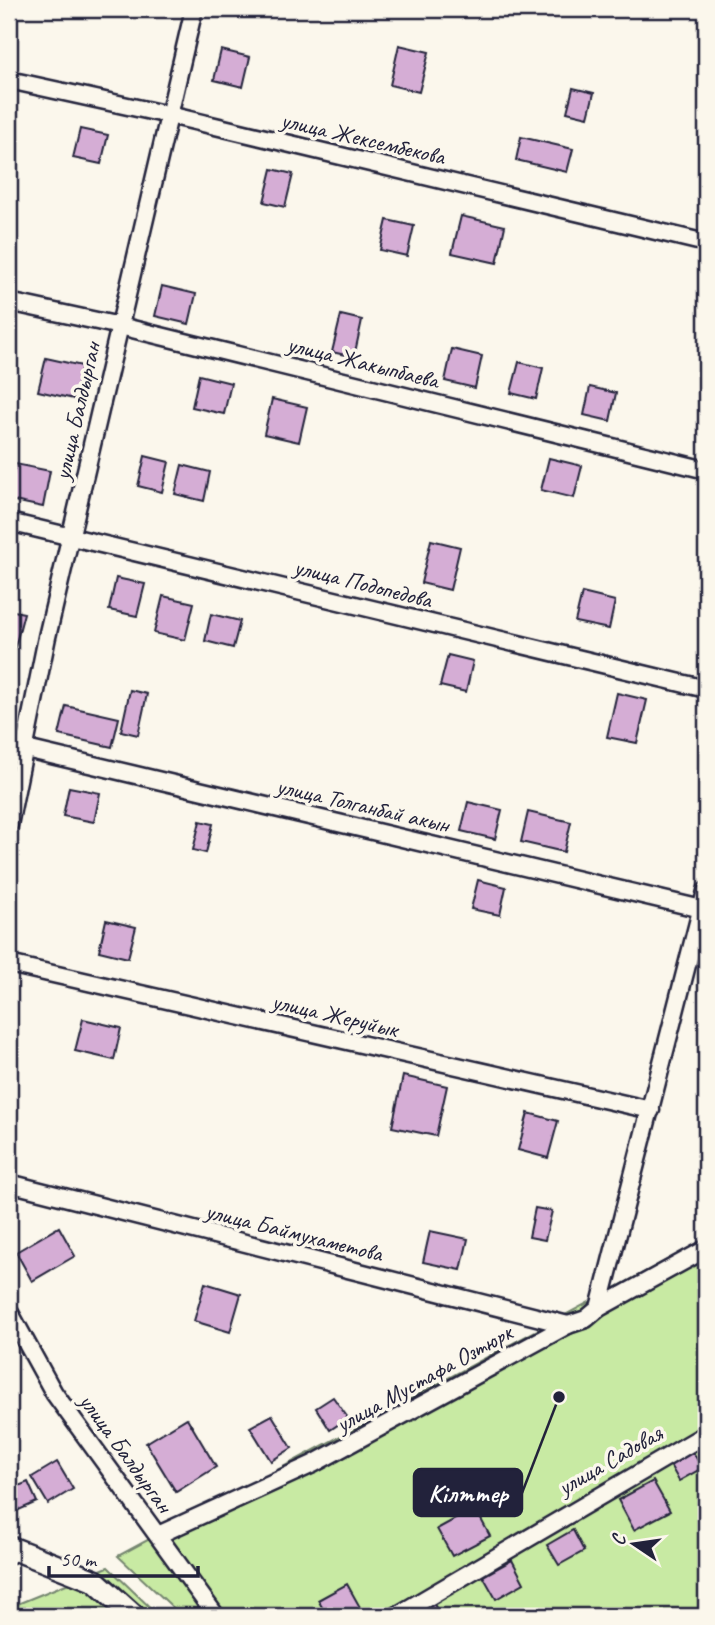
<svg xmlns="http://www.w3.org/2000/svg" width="715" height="1625" viewBox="0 0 715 1625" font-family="Caveat,sans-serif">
	<rect width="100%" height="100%" fill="#fbf7ec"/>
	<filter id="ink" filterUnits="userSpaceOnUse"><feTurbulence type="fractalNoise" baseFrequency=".0143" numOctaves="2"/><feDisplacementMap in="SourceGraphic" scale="14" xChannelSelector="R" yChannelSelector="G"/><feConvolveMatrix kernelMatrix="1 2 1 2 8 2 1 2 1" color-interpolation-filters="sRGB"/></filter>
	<g filter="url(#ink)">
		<g fill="#c8eaa3" stroke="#75866f" stroke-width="2">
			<path d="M 706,1239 L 706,1616 L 182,1616 L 118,1556 Z"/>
			<path d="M 108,1567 L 159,1616 L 9,1616 L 9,1609 L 15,1605 Z"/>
		</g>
		<g fill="#d5add5" stroke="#22223b" stroke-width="2">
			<path d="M 399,45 L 429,52 L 419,92 L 390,85 Z"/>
			<path d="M 221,50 L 250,57 L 243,87 L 214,80 Z"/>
			<path d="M 573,88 L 594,93 L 588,117 L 567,112 Z"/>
			<path d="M 80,129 L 108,135 L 101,164 L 73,158 Z"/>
			<path d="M 521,137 L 573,149 L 567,172 L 516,160 Z"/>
			<path d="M 272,169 L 293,174 L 285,207 L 264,202 Z"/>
			<path d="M 461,216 L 505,226 L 497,263 L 452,253 Z"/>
			<path d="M 387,220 L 414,226 L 407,256 L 380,250 Z"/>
			<path d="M 162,286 L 196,294 L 189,324 L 155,316 Z"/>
			<path d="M 341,315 L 362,320 L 354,357 L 332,352 Z"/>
			<path d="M 452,349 L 482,356 L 475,388 L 445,381 Z"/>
			<path d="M 46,358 L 82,366 L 74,399 L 38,391 Z"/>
			<path d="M 519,362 L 543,368 L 536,399 L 511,393 Z"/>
			<path d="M 199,375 L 231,383 L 224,414 L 192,407 Z"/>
			<path d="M 590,387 L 616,393 L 610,421 L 584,415 Z"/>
			<path d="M 272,399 L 307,407 L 299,442 L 264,434 Z"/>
			<path d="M 145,456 L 169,462 L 162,492 L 138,486 Z"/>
			<path d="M 549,458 L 582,466 L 574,498 L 541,490 Z"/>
			<path d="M 15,464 L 50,471 L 43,507 L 9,500 Z"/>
			<path d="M 182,465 L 210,472 L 204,501 L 175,494 Z"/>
			<path d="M 431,540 L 460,547 L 450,590 L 421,583 Z"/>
			<path d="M 116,578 L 145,584 L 137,616 L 109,610 Z"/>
			<path d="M 582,593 L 615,601 L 609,629 L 575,622 Z"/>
			<path d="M 163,596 L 194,603 L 185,640 L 154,633 Z"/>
			<path d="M 9,610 L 24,613 L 14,651 L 9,650 Z"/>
			<path d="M 211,614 L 240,621 L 233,648 L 205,641 Z"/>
			<path d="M 448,655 L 473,661 L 466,692 L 440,686 Z"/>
			<path d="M 130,690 L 147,694 L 138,735 L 121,731 Z"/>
			<path d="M 617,693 L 647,700 L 637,743 L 607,737 Z"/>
			<path d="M 66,706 L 119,718 L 112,747 L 59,735 Z"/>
			<path d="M 69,787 L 100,793 L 94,822 L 63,816 Z"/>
			<path d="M 468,802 L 502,810 L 495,839 L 461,831 Z"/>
			<path d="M 528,812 L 571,822 L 564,852 L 521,842 Z"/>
			<path d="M 200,821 L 213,824 L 206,853 L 193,850 Z"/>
			<path d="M 478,880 L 506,887 L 500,915 L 471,909 Z"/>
			<path d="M 106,920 L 136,927 L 128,958 L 99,951 Z"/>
			<path d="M 83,1019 L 121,1028 L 114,1060 L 75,1051 Z"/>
			<path d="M 403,1076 L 447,1086 L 436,1136 L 392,1127 Z"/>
			<path d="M 528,1113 L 558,1121 L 548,1158 L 518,1150 Z"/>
			<path d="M 535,1208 L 552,1211 L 545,1240 L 529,1237 Z"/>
			<path d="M 59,1227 L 75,1256 L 32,1281 L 16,1252 Z"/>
			<path d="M 430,1231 L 468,1239 L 461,1270 L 423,1262 Z"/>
			<path d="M 205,1283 L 241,1294 L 230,1332 L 194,1321 Z"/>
			<path d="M 333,1397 L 348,1418 L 330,1430 L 316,1408 Z"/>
			<path d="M 272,1415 L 292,1448 L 271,1461 L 250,1427 Z"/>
			<path d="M 187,1418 L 216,1467 L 176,1492 L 146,1443 Z"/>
			<path d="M 693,1452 L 702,1468 L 679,1481 L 670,1465 Z"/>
			<path d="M 57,1462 L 73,1489 L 48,1504 L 32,1477 Z"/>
			<path d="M 653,1481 L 670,1511 L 634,1530 L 618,1500 Z"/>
			<path d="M 28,1482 L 37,1502 L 12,1513 L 9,1506 L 9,1490 Z"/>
			<path d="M 475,1508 L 490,1536 L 452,1556 L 437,1529 Z"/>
			<path d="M 573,1530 L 584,1551 L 559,1565 L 547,1545 Z"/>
			<path d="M 512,1560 L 524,1583 L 496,1599 L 483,1576 Z"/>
			<path d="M 347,1584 L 361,1609 L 348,1616 L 327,1616 L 318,1600 Z"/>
			<path d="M 432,1601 L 441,1616 L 403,1616 Z"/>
		</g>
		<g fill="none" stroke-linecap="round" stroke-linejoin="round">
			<defs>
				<g id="minor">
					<path d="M 9,80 L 169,115 L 706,243"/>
					<path d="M 9,302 L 120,326 L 706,470"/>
					<path d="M 9,522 L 706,689"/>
					<path d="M 9,745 L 706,910"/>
					<path d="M 9,825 L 47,637 L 194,9"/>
					<path d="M 9,964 L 651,1110"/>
					<path d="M 9,1183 L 568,1325"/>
					<path d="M 599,1308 L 706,891"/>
					<path d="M 9,1311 L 54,1393 L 216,1616"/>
					<path d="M 158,1535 L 313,1464 L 568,1325 L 586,1319 L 599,1308 L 706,1249"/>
					<path d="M 396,1616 L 706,1434"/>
				</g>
				<path id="tertiary" d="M 9,1552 L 14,1549 L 95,1581 L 134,1616"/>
			</defs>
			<use href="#minor" stroke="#22223b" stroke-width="21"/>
			<use href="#tertiary" stroke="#22223b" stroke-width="26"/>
			<use href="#minor" stroke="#fbf7ec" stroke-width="16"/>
			<use href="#tertiary" stroke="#fbf7ec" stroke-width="21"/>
		</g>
	</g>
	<g text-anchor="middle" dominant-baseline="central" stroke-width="7" stroke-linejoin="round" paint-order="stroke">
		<g font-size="24" fill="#22223b" stroke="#fbf7ec">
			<text transform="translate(363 138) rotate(13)">улица Жексембекова</text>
			<text transform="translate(363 362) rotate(14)">улица Жакыпбаева</text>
			<text transform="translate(77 411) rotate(-77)">улица Балдырган</text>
			<text transform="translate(363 583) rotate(14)">улица Подопедова</text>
			<text transform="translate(363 805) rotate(13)">улица Толганбай акын</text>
			<text transform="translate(335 1015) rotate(13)">улица Жеруйык</text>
			<text transform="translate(294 1232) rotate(14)">улица Баймухаметова</text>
			<text transform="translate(424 1378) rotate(-29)">улица Мустафа Озтюрк</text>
			<text transform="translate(126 1453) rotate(54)">улица Балдырган</text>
			<text transform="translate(610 1460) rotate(-30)">улица Садовая</text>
		</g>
	</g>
	<path fill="none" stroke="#22223b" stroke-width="2.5" d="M559 1397L522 1493"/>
	<circle fill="#22223b" stroke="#fbf7ec" stroke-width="2.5" cx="559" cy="1397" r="7"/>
	<rect fill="#22223b" stroke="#22223b" stroke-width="2.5" x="414" y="1469" width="108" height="47" rx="7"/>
	<g font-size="26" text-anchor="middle" font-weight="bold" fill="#fff">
		<text x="468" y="1502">Кілттер</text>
	</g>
	<rect width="715" height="1625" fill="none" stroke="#fbf7ec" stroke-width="35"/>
	<rect x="18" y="18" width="680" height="1590" fill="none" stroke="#22223b" stroke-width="2.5" filter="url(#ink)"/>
	<g transform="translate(634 1544) rotate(283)" stroke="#fbf7ec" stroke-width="5" paint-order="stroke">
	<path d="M0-5L12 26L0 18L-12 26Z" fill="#22223b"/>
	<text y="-10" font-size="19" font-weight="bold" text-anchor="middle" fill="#22223b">С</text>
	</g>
	<path d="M49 1566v10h149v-10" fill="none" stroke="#22223b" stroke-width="3.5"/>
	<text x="60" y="1566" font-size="21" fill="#22223b" stroke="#fbf7ec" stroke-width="5" paint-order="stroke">50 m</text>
</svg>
